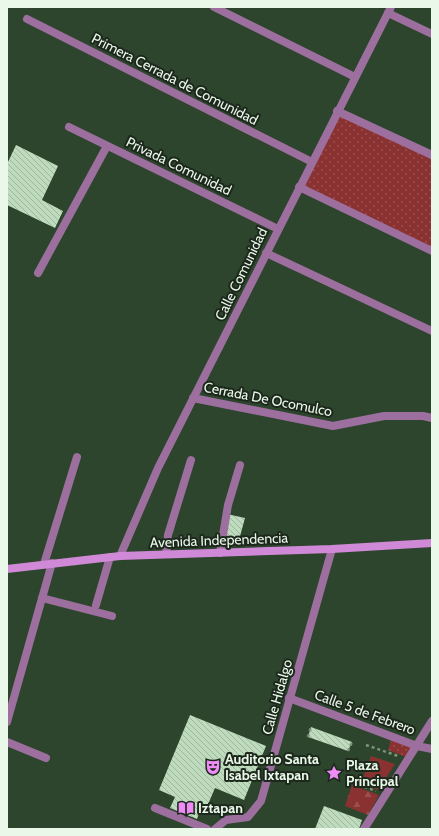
<svg xmlns="http://www.w3.org/2000/svg" width="439" height="836" viewBox="0 0 439 836" font-family="Cabin,sans-serif">
	<defs>
		<pattern id="grass-dots" width="8" height="8" patternUnits="userSpaceOnUse"><rect width="8" height="8" fill="#893231"/><path d="M2 2h.1M6 6h.1" fill="none" stroke="#9a504f" stroke-width="1.8" stroke-linecap="round"/></pattern>
		<pattern id="forest-firs" width="22" height="20" patternUnits="userSpaceOnUse"><rect width="22" height="20" fill="#893231"/><path d="M5 1l3.5 6h-7zM16 11l3.5 6h-7z" fill="#9a504f"/></pattern>
		<pattern id="building-back-hatch" width="6" height="6" patternUnits="userSpaceOnUse"><rect width="6" height="6" fill="#bedbbd"/><path d="M-1 5l2 2M0 0l6 6M5-1l2 2" fill="none" stroke="#a0b79f"/></pattern>
	</defs>
	<rect width="100%" height="100%" fill="#2d452c"/>
	<g fill="url(#grass-dots)">
		<path d="M 337,111 L 432,155 L 432,251 L 299,187 Z"/>
		<path d="M 391,740 L 412,748 L 406,757 L 388,750 Z"/>
	</g>
	<path fill="url(#forest-firs)" d="M 352,785 L 379,795 L 368,815 L 345,806 Z"/>
	<path fill="#893231" d="M 371,756 L 395,764 L 378,790 L 361,783 Z"/>
	<g fill="url(#building-back-hatch)">
		<path d="M 16,145 L 58,166 L 42,200 L 63,211 L 55,228 L 7,205 L 7,164 Z"/>
		<path d="M 227,514 L 245,518 L 239,540 L 223,540 Z"/>
		<path d="M 190,715 L 266,746 L 244,800 L 215,788 L 206,809 L 201,807 L 197,819 L 170,808 L 175,797 L 159,790 Z"/>
		<path d="M 311,727 L 352,742 L 348,751 L 308,737 Z"/>
		<path d="M 324,806 L 362,820 L 359,829 L 315,829 Z"/>
	</g>
	<g fill="none" stroke-linecap="round" stroke-linejoin="round">
		<g stroke="#7e927d" stroke-width="2.5" stroke-dasharray="3 3" stroke-linecap="butt">
			<path d="M 308,737 L 311,727"/>
			<path d="M 366,745 L 398,756"/>
			<path d="M 348,751 L 352,742"/>
			<path d="M 353,783 L 376,791"/>
		</g>
		<g stroke="#9c6f9f" stroke-width="8">
			<path d="M 214,7 L 355,77"/>
			<path d="M 388,13 L 432,34"/>
			<path d="M 27,19 L 312,162"/>
			<path d="M 337,111 L 432,155"/>
			<path d="M 69,127 L 278,229"/>
			<path d="M 299,187 L 432,251"/>
			<path d="M 266,253 L 432,331"/>
			<path d="M 38,273 L 107,146"/>
			<path d="M 193,398 L 333,426 L 384,416 L 423,416 L 432,418"/>
			<path d="M 220,553 L 228,505 L 240,465"/>
			<path d="M 166,554 L 168,535 L 191,460"/>
			<path d="M 120,556 L 158,468 L 391,7"/>
			<path d="M 44,564 L 77,457"/>
			<path d="M 42,598 L 112,616"/>
			<path d="M 96,605 L 110,557"/>
			<path d="M 289,698 L 417,746 L 432,749"/>
			<path d="M 7,722 L 52,563"/>
			<path d="M 7,742 L 46,758"/>
			<path d="M 155,808 L 207,829"/>
			<path d="M 215,829 L 226,820 L 248,817 L 261,801 L 332,549"/>
			<path d="M 364,829 L 432,721"/>
		</g>
		<path stroke="#d089d6" stroke-width="8" d="M 7,569 L 120,556 L 332,549 L 432,543"/>
	</g>
	<defs>
		<symbol id="theatre-bare" viewBox="-9 -9 18 18"><path d="M-5-5.5Q0-4 5-5.5V0Q5 5 0 6Q-5 5-5 0ZM-3.3-2.5H-1v1.5H-3.3ZM1-2.5H3.3v1.5H1ZM-2.8 1Q0 5.5 2.8 1Z" fill="#ef8bf7" stroke="#1d281d" stroke-width="2.5" paint-order="stroke"/></symbol>
		<symbol id="sight-bare" viewBox="-9 -9 18 18"><path d="M0-6L1.8-2.2L6-1.7L2.9 1.2L3.7 5.4L0 3.3L-3.7 5.4L-2.9 1.2L-6-1.7L-1.8-2.2Z" fill="#ef8bf7" stroke="#1d281d" stroke-width="2.5" paint-order="stroke"/></symbol>
		<symbol id="library-bare" viewBox="-9 -9 18 18"><path d="M-6-4Q-3-5.5-.7-3.5V5Q-3 3-6 4ZM6-4Q3-5.5 .7-3.5V5Q3 3 6 4Z" fill="#ef8bf7" stroke="#1d281d" stroke-width="2.5" paint-order="stroke"/></symbol>
	</defs>
	<g fill-rule="evenodd">
		<use href="#theatre-bare" x="202" y="756" width="22" height="22"/>
		<use href="#sight-bare" x="323" y="762" width="22" height="22"/>
		<use href="#library-bare" x="175" y="797" width="22" height="22"/>
	</g>
	<g text-anchor="middle" dominant-baseline="central" stroke-width="4" stroke-linejoin="round" paint-order="stroke">
		<g font-size="14" fill="#e9f8e8" stroke="#1d281d">
			<text transform="translate(175 79) rotate(27)">Primera Cerrada de Comunidad</text>
			<text transform="translate(179 166) rotate(26)">Privada Comunidad</text>
			<text transform="translate(241 274) rotate(-64)">Calle Comunidad</text>
			<text transform="translate(268 399) rotate(11)">Cerrada De Ocomulco</text>
			<text transform="translate(219 540) rotate(-2)">Avenida Independencia</text>
			<text transform="translate(277 697) rotate(-74)">Calle Hidalgo</text>
			<text transform="translate(365 712) rotate(20)">Calle 5 de Febrero</text>
		</g>
		<g font-size="14" font-weight="bold" fill="#e9f8e8" stroke="#1d281d" text-anchor="start">
			<text x="225" y="759">Auditorio Santa<tspan x="225" dy="16">Isabel Ixtapan</tspan></text>
			<text x="346" y="765">Plaza<tspan x="346" dy="16">Principal</tspan></text>
			<text x="198" y="808">Iztapan</text>
		</g>
	</g>
	<rect width="439" height="836" fill="none" stroke="#e9f8e8" stroke-width="16"/>
</svg>
